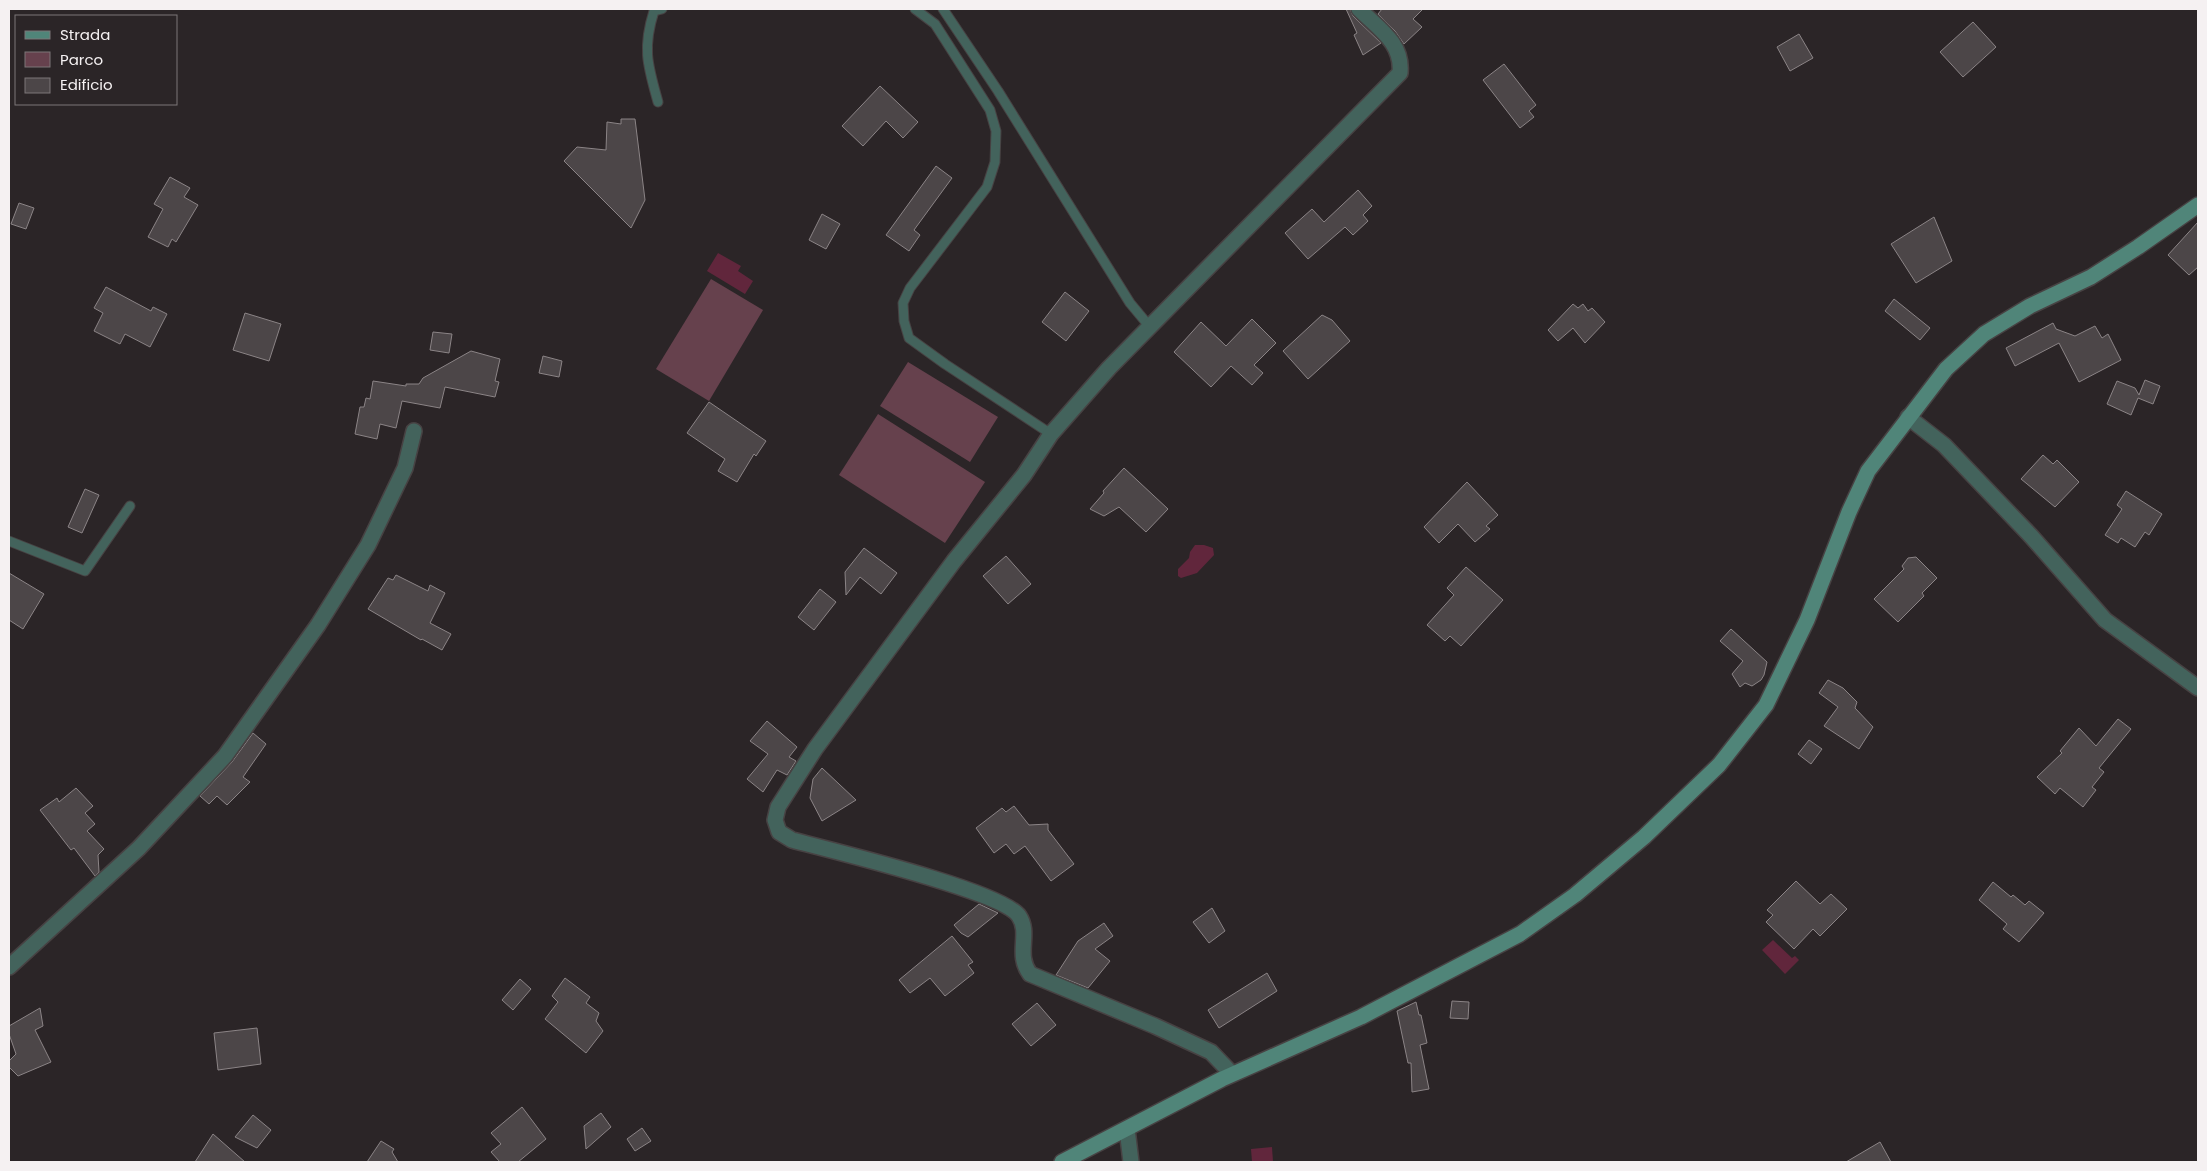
<svg xmlns="http://www.w3.org/2000/svg" width="2207" height="1171" viewBox="0 0 2207 1171" font-family="Poppins,sans-serif">
	<rect width="100%" height="100%" fill="#2b2527"/>
	<g fill="#66414d">
		<path d="M 711,279 L 763,310 L 709,401 L 656,369 Z"/>
		<path d="M 908,362 L 998,417 L 970,462 L 880,406 Z"/>
		<path d="M 878,414 L 985,482 L 945,543 L 839,475 Z"/>
	</g>
	<g fill="#61263c">
		<path d="M 718,253 L 741,266 L 738,271 L 753,281 L 745,294 L 707,271 Z"/>
		<path d="M 1195,545 L 1204,545 L 1213,548 L 1214,555 L 1197,573 L 1181,578 L 1178,576 L 1178,569 L 1189,558 L 1190,552 Z"/>
		<path d="M 1773,940 L 1792,958 L 1795,956 L 1799,960 L 1785,974 L 1762,950 Z"/>
		<path d="M 1272,1147 L 1273,1162 L 1252,1162 L 1251,1149 Z"/>
	</g>
	<g fill="#4c4648" stroke="#8b8486">
		<path d="M 1346,9 L 1350,9 L 1353,16 L 1381,43 L 1363,55 L 1354,35 L 1357,33 Z"/>
		<path d="M 1382,9 L 1423,9 L 1413,19 L 1422,27 L 1404,44 L 1395,31 L 1378,14 Z"/>
		<path d="M 1973,22 L 1996,47 L 1963,77 L 1940,52 Z"/>
		<path d="M 1799,34 L 1813,58 L 1790,71 L 1777,47 Z"/>
		<path d="M 1504,64 L 1536,105 L 1529,111 L 1534,117 L 1520,128 L 1483,80 Z"/>
		<path d="M 880,86 L 918,122 L 903,138 L 886,121 L 863,146 L 842,126 Z"/>
		<path d="M 621,119 L 635,119 L 645,200 L 631,228 L 564,161 L 577,147 L 606,150 L 607,122 L 621,124 Z"/>
		<path d="M 936,166 L 952,178 L 914,230 L 920,235 L 909,251 L 886,235 Z"/>
		<path d="M 170,177 L 190,188 L 184,197 L 198,205 L 176,242 L 172,239 L 168,247 L 148,237 L 163,209 L 154,204 Z"/>
		<path d="M 1358,190 L 1372,206 L 1363,215 L 1368,221 L 1353,235 L 1345,227 L 1308,259 L 1285,233 L 1312,209 L 1324,222 Z"/>
		<path d="M 19,203 L 34,208 L 26,229 L 11,224 Z"/>
		<path d="M 822,214 L 840,224 L 826,249 L 809,240 Z"/>
		<path d="M 1934,217 L 1952,261 L 1916,283 L 1891,244 Z"/>
		<path d="M 2198,222 L 2198,267 L 2189,275 L 2168,255 Z"/>
		<path d="M 106,287 L 151,311 L 153,307 L 167,314 L 150,347 L 125,334 L 120,344 L 94,331 L 103,313 L 94,308 Z"/>
		<path d="M 1065,292 L 1089,311 L 1066,341 L 1042,322 Z"/>
		<path d="M 1894,299 L 1930,328 L 1920,340 L 1885,311 Z"/>
		<path d="M 1573,304 L 1578,308 L 1583,304 L 1588,311 L 1592,308 L 1605,322 L 1585,343 L 1573,328 L 1558,341 L 1548,330 Z"/>
		<path d="M 245,313 L 281,324 L 269,361 L 233,350 Z"/>
		<path d="M 1322,315 L 1332,320 L 1350,341 L 1308,379 L 1283,351 Z"/>
		<path d="M 1252,319 L 1276,343 L 1254,365 L 1263,373 L 1252,385 L 1231,366 L 1211,387 L 1174,352 L 1201,322 L 1226,346 Z"/>
		<path d="M 2053,323 L 2056,329 L 2075,336 L 2095,326 L 2102,338 L 2108,334 L 2121,360 L 2079,382 L 2059,343 L 2015,366 L 2006,348 Z"/>
		<path d="M 433,332 L 452,334 L 449,353 L 430,350 Z"/>
		<path d="M 471,351 L 500,359 L 495,381 L 499,382 L 495,397 L 445,387 L 440,408 L 402,401 L 396,428 L 380,424 L 377,439 L 355,434 L 360,407 L 364,407 L 366,398 L 370,399 L 373,381 L 406,386 L 406,384 L 419,384 L 423,378 Z"/>
		<path d="M 543,356 L 562,361 L 559,377 L 539,373 Z"/>
		<path d="M 2145,380 L 2160,386 L 2153,404 L 2138,398 L 2131,415 L 2107,404 L 2117,381 L 2135,388 L 2139,395 Z"/>
		<path d="M 709,402 L 766,441 L 756,456 L 754,454 L 737,482 L 718,471 L 725,459 L 687,433 Z"/>
		<path d="M 2043,455 L 2053,464 L 2057,460 L 2079,482 L 2055,507 L 2021,479 Z"/>
		<path d="M 1124,468 L 1168,509 L 1146,532 L 1119,507 L 1104,516 L 1090,509 L 1104,493 L 1103,491 Z"/>
		<path d="M 1467,482 L 1498,515 L 1486,526 L 1490,529 L 1475,542 L 1458,524 L 1439,543 L 1424,527 Z"/>
		<path d="M 85,489 L 99,495 L 82,533 L 68,527 Z"/>
		<path d="M 2126,491 L 2162,514 L 2149,535 L 2145,532 L 2135,547 L 2121,538 L 2118,543 L 2105,535 L 2122,509 L 2117,505 Z"/>
		<path d="M 864,548 L 897,573 L 881,594 L 860,577 L 846,595 L 845,572 Z"/>
		<path d="M 1006,556 L 1031,584 L 1008,604 L 983,576 Z"/>
		<path d="M 1916,557 L 1937,578 L 1922,593 L 1924,596 L 1898,622 L 1874,599 L 1904,569 L 1902,566 L 1908,558 Z"/>
		<path d="M 1466,567 L 1503,600 L 1461,646 L 1450,636 L 1445,641 L 1427,625 L 1454,595 L 1447,588 Z"/>
		<path d="M 9,573 L 44,594 L 23,629 L 9,620 Z"/>
		<path d="M 396,575 L 428,591 L 430,585 L 445,593 L 430,623 L 451,634 L 442,650 L 422,639 L 421,640 L 368,609 L 388,578 L 393,580 Z"/>
		<path d="M 820,589 L 836,602 L 814,630 L 798,617 Z"/>
		<path d="M 1731,629 L 1767,662 L 1764,675 L 1761,680 L 1752,686 L 1745,683 L 1740,687 L 1732,674 L 1743,661 L 1720,641 Z"/>
		<path d="M 1828,680 L 1843,688 L 1857,702 L 1855,708 L 1873,727 L 1859,749 L 1824,726 L 1838,707 L 1819,693 Z"/>
		<path d="M 2118,719 L 2131,729 L 2099,768 L 2104,772 L 2092,787 L 2096,790 L 2083,807 L 2060,788 L 2055,794 L 2037,777 L 2062,753 L 2060,751 L 2079,728 L 2096,746 Z"/>
		<path d="M 767,721 L 797,747 L 789,757 L 796,761 L 787,775 L 777,770 L 763,792 L 747,779 L 768,754 L 750,741 Z"/>
		<path d="M 253,733 L 266,744 L 243,777 L 250,782 L 227,805 L 217,796 L 209,804 L 200,796 L 232,762 Z"/>
		<path d="M 1809,740 L 1822,749 L 1811,764 L 1798,754 Z"/>
		<path d="M 822,768 L 856,800 L 822,821 L 810,798 L 813,779 Z"/>
		<path d="M 76,788 L 93,806 L 85,813 L 95,824 L 87,831 L 104,849 L 98,855 L 99,872 L 95,876 L 74,848 L 71,850 L 40,810 L 57,798 L 59,802 Z"/>
		<path d="M 1014,806 L 1029,825 L 1048,824 L 1048,830 L 1074,864 L 1051,881 L 1025,846 L 1014,854 L 1006,844 L 994,853 L 976,828 L 1002,808 L 1006,812 Z"/>
		<path d="M 1796,881 L 1820,904 L 1831,894 L 1847,909 L 1820,936 L 1813,929 L 1794,949 L 1766,922 L 1773,915 L 1767,910 Z"/>
		<path d="M 1993,882 L 2011,897 L 2013,895 L 2025,905 L 2029,901 L 2044,913 L 2019,942 L 2003,929 L 2007,924 L 1979,900 Z"/>
		<path d="M 979,904 L 998,913 L 968,937 L 961,933 L 954,925 Z"/>
		<path d="M 1212,908 L 1225,931 L 1209,943 L 1193,922 Z"/>
		<path d="M 1104,923 L 1113,936 L 1095,949 L 1110,961 L 1088,988 L 1056,975 L 1078,941 Z"/>
		<path d="M 952,936 L 973,962 L 968,965 L 974,973 L 945,996 L 930,978 L 910,993 L 899,980 Z"/>
		<path d="M 1267,973 L 1277,991 L 1219,1028 L 1208,1010 Z"/>
		<path d="M 565,978 L 590,997 L 586,1003 L 599,1013 L 596,1021 L 603,1031 L 586,1053 L 545,1019 L 558,1002 L 552,996 Z"/>
		<path d="M 520,979 L 531,989 L 513,1010 L 502,1000 Z"/>
		<path d="M 1452,1001 L 1469,1002 L 1468,1019 L 1450,1018 Z"/>
		<path d="M 1416,1002 L 1419,1015 L 1421,1015 L 1427,1043 L 1420,1045 L 1429,1089 L 1412,1092 L 1411,1063 L 1408,1063 L 1397,1011 Z"/>
		<path d="M 1037,1003 L 1056,1025 L 1031,1046 L 1012,1024 Z"/>
		<path d="M 40,1008 L 43,1026 L 35,1030 L 51,1062 L 18,1076 L 9,1067 L 9,1061 L 16,1054 L 9,1034 L 9,1026 Z"/>
		<path d="M 257,1028 L 261,1064 L 218,1070 L 214,1033 Z"/>
		<path d="M 522,1107 L 546,1139 L 518,1162 L 500,1162 L 491,1152 L 501,1144 L 491,1133 Z"/>
		<path d="M 601,1113 L 611,1127 L 586,1149 L 584,1126 Z"/>
		<path d="M 253,1115 L 271,1130 L 257,1148 L 235,1137 Z"/>
		<path d="M 642,1128 L 651,1141 L 635,1151 L 627,1139 Z"/>
		<path d="M 213,1134 L 245,1162 L 195,1162 Z"/>
		<path d="M 381,1141 L 394,1149 L 392,1152 L 398,1162 L 367,1162 Z"/>
		<path d="M 1880,1142 L 1891,1162 L 1846,1162 Z"/>
	</g>
	<g fill="none" stroke-linecap="round" stroke-linejoin="round">
		<defs>
			<g id="lane">
				<path d="M 915,9 L 935,24 L 990,110 L 996,131 L 995,162 L 987,187 L 910,288 L 903,303 L 904,321 L 909,338 L 945,364 L 1051,434"/>
				<path d="M 943,9 L 998,91 L 1130,303 L 1150,327"/>
				<path d="M 658,102 C 648,66 642,49 654,11 L 662,9"/>
				<path d="M 9,541 L 85,571 L 130,506"/>
			</g>
			<g id="street">
				<path d="M 1908,417 L 1944,445 L 2031,536 L 2105,620 L 2198,688"/>
				<path d="M 9,967 L 139,848 L 225,756 L 318,625 L 368,545 L 405,468 L 414,431"/>
				<path d="M 1232,1074 L 1211,1052 L 1155,1026 L 1030,974 C 1015,954 1031,934 1019,916 C 1002,891 829,850 792,840 L 779,832 L 775,820 L 778,807 L 815,749 L 954,561 L 1024,475 L 1051,434 L 1109,368 L 1400,73 C 1403,43 1379,29 1359,9"/>
				<path d="M 1127,1129 L 1131,1162"/>
			</g>
			<path id="secondary" d="M 1062,1162 L 1222,1079 L 1361,1017 L 1520,934 L 1575,895 L 1644,837 L 1719,765 L 1766,705 L 1807,620 L 1849,512 L 1868,471 L 1946,369 L 1984,334 L 2030,306 L 2091,277 L 2138,247 L 2198,205"/>
		</defs>
		<use href="#lane" stroke="#474243" stroke-width="11"/>
		<use href="#street" stroke="#474243" stroke-width="18"/>
		<use href="#secondary" stroke="#474243" stroke-width="18"/>
		<use href="#lane" stroke="#43635c" stroke-width="9"/>
		<use href="#street" stroke="#43635c" stroke-width="15"/>
		<use href="#secondary" stroke="#508579" stroke-width="15"/>
	</g>
	<rect width="2207" height="1171" fill="none" stroke="#f5f1f2" stroke-width="20"/>
	<rect x="15" y="15" width="162" height="90" fill="#2b2527" stroke="#7c7778"/>
	<rect x="25" y="31" width="25" height="8" fill="#508579" stroke="#7c7778"/>
	<text x="60" y="40" font-size="15" fill="#f5f1f2">Strada</text>
	<rect x="25" y="52" width="25" height="15" fill="#66414d" stroke="#7c7778"/>
	<text x="60" y="65" font-size="15" fill="#f5f1f2">Parco</text>
	<rect x="25" y="78" width="25" height="15" fill="#4c4648" stroke="#7c7778"/>
	<text x="60" y="90" font-size="15" fill="#f5f1f2">Edificio</text>
</svg>
